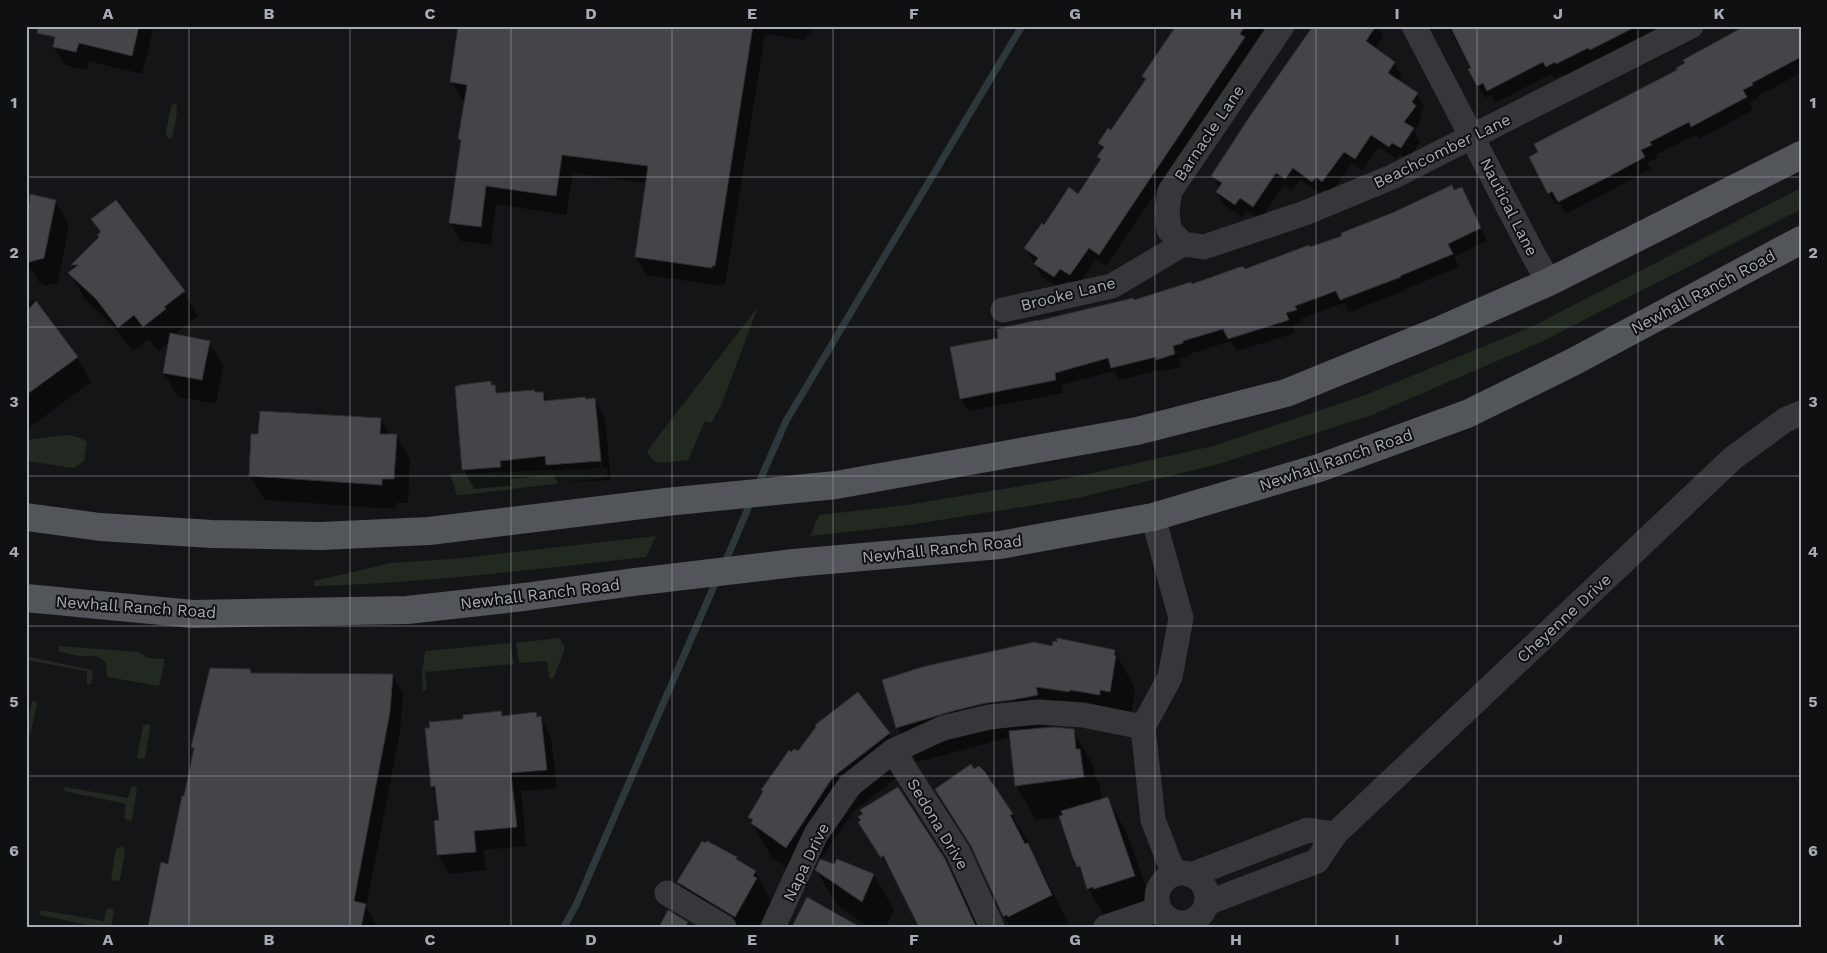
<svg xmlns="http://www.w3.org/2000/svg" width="1827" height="953" viewBox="0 0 1827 953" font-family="'Work Sans',sans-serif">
	<rect width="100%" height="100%" fill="#141516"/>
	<g fill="#212921">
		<path d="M 176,103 C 179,113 174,127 172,138 L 170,139 L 166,136 L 166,132 L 171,106 Z"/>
		<path d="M 1801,188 L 1801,209 L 1541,342 L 1372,415 L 1219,464 L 1078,498 L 909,525 L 810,536 L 819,515 L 907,505 L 1075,477 L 1213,446 L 1365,395 L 1531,327 Z"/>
		<path d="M 758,307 L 721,406 L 711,423 L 705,421 L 688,460 L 660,463 C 653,461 650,457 647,451 Z"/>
		<path d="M 67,435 L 81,438 L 87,442 L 84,461 L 74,468 L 26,461 L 26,440 Z"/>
		<path d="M 607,468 L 608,476 L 604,478 L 462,495 L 457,495 L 450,474 Z"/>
		<path d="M 656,536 L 646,557 C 536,569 425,583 314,586 L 314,581 L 390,563 L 452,559 Z"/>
		<path d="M 559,638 L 564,645 L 564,651 L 554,677 L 552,679 L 549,678 L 547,661 L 519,663 L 516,643 Z"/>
		<path d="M 510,643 L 514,664 L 425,672 L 427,689 L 423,691 L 422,673 L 425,651 Z"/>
		<path d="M 59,646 L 139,652 L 148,658 L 165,659 L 159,686 L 107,677 L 106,662 C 94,653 92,657 79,656 C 72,655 65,653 58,651 Z"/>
		<path d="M 26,656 L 91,670 L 93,675 L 91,684 L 87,684 L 87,671 L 26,660 Z"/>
		<path d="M 32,701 L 37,702 L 37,705 L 30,735 L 27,736 L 26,733 Z"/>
		<path d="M 147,724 L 150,725 L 150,728 L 145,758 L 139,759 L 137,758 L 143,726 Z"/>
		<path d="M 133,786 L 136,787 L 137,790 L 132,820 L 129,821 L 124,818 L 126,804 L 64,791 L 65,787 L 128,798 L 131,788 Z"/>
		<path d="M 122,846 L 125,851 L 120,880 L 113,881 L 111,878 L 116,849 Z"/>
		<path d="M 109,908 L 112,909 L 114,912 L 111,927 L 97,927 L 40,915 L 41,910 L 104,921 L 106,910 Z"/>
	</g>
	<g fill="#0007" fill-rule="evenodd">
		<path d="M 70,26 L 154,26 L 142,74 L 89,61 L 87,70 L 65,65 L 54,47 Z"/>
		<path d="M 460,26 L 812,26 L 811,35 L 806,35 L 805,40 L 765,34 L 725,285 L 722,284 L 722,286 L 647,275 L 636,257 L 647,183 L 573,173 L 566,215 L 496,204 L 491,245 L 461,241 L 450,222 L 462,143 L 460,139 L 465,101 L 463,101 L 452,82 Z"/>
		<path d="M 1191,26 L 1268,26 L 1106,266 L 1096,259 L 1077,287 L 1067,280 L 1061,289 L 1042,277 L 1035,264 L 1036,263 L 1033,261 L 1026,248 L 1044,226 L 1078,195 L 1101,161 L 1099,157 L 1103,150 L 1099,143 L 1111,132 L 1146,81 L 1144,77 Z"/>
		<path d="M 1314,26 L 1377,26 L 1383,37 L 1375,49 L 1394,63 L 1402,75 L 1397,81 L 1417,94 L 1424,107 L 1420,114 L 1422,119 L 1414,131 L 1420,142 L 1408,160 L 1400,154 L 1397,159 L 1379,147 L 1362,171 L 1352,163 L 1330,194 L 1323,189 L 1320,193 L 1300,180 L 1292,191 L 1284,185 L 1261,219 L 1247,210 L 1242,217 L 1224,205 L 1217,192 L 1220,188 L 1213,176 Z"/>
		<path d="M 1448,26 L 1659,26 L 1598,62 L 1596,59 L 1564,76 L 1563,74 L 1554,78 L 1551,74 L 1495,103 L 1491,95 L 1485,98 L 1478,85 L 1473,68 L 1463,49 L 1461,50 Z"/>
		<path d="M 1801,26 L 1801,78 L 1799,74 L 1758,96 L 1759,98 L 1749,103 L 1753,110 L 1699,139 L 1697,134 L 1656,155 L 1658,158 L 1647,163 L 1651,169 L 1566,214 L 1560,203 L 1556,205 L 1549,193 Z"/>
		<path d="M 1462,188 L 1487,241 L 1454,256 L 1459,267 L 1406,289 L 1407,290 L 1349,312 L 1344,303 L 1301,318 L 1303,322 L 1292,326 L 1295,333 L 1237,351 L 1231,341 L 1189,354 L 1190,356 L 1179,359 L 1181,367 L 1165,371 L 1164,369 L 1119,380 L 1114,371 L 1061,385 L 1063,393 L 968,411 L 961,398 L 1000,339 L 1245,270 L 1344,237 Z"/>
		<path d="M 55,201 L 69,225 L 58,283 L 45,286 L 39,282 L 32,270 L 26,269 L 26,204 Z"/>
		<path d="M 93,219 L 184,292 L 198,316 L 177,332 L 179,334 L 177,336 L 209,342 L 223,366 L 216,404 L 178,397 L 164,373 L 170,342 L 158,351 L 149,339 L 133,351 L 111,324 L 84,298 L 70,273 L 75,270 L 72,265 L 100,237 L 101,233 Z"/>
		<path d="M 34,300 L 77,357 L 91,382 L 26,430 L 26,305 Z"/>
		<path d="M 490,383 L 499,394 L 543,393 L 548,402 L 594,400 L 605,418 L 611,480 L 558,483 L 553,475 L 510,479 L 511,486 L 474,489 L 464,470 L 456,388 ZM 595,412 L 598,418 L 602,467 L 600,467 Z"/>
		<path d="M 381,419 L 390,435 L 396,435 L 410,460 L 408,503 L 396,503 L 395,509 L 265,500 L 250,476 Z"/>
		<path d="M 1053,647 L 1114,651 L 1134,686 L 1135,691 L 1129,726 L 1055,721 L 1057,729 L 1073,730 L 1093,765 L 1095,776 L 1100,785 L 1102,800 L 1107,798 L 1127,833 L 1154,911 L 1108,923 L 1088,888 L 1084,876 L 1075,861 L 1061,817 L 1036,820 L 1016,785 L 1011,737 L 917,762 L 897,727 Z"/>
		<path d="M 250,670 L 252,674 L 393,675 L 403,694 L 400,732 L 366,907 L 376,924 L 375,927 L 149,927 L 169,865 L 185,798 L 195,751 L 193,747 Z"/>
		<path d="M 857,694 L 889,734 L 909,768 L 853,812 L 820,860 L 835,866 L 837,860 L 874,875 L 894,910 L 886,927 L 869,927 L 837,905 L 815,868 L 806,881 L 772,858 L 749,817 L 798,753 Z"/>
		<path d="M 501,713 L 503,717 L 536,714 L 538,718 L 540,717 L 551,736 L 557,788 L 521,791 L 526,846 L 484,850 L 486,870 L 449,874 L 438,855 L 440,821 L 438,796 L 432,786 L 465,720 Z"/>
		<path d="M 936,789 L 1012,814 L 1032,849 L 1030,850 L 1047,880 L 1070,927 L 1010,927 L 978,857 Z"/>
		<path d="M 860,822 L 944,860 L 965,895 L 979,927 L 921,927 L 903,892 Z"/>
		<path d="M 736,858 L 738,862 L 755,872 L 775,907 L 769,927 L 714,927 L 699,917 L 679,882 Z"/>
		<path d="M 669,912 L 694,927 L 661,927 Z"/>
	</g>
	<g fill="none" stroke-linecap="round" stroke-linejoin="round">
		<g stroke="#2d373c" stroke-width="7">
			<path d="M 757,487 L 786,421 L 1022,26"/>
			<path d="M 724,565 L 752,499"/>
			<path d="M 564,927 L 577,903 L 717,579"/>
		</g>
	</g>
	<g fill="#434549" stroke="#2e2f32">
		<path d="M 38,26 L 139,26 L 132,56 L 79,43 L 76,52 L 53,47 L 55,37 L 37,33 Z"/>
		<path d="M 458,26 L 753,26 L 715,266 L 712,266 L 712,268 L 635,257 L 648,166 L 562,155 L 556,196 L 486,186 L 481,227 L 449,223 L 461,140 L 458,139 L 467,85 L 450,82 Z"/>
		<path d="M 1176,26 L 1245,26 L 1240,34 L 1245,37 L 1099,255 L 1089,248 L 1070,275 L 1060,269 L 1054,277 L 1034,264 L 1038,258 L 1024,248 L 1042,223 L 1044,225 L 1069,187 L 1078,194 L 1101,159 L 1097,157 L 1104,147 L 1098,143 L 1108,128 L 1111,130 L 1146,79 L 1142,76 Z"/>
		<path d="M 1313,26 L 1376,26 L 1366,41 L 1395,62 L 1388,73 L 1418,93 L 1412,102 L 1416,106 L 1404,122 L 1414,128 L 1401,148 L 1392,143 L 1389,147 L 1371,135 L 1355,159 L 1344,152 L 1322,182 L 1316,177 L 1312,182 L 1293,168 L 1285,179 L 1276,173 L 1253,207 L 1240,198 L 1235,205 L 1216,192 L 1222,183 L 1211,176 L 1250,116 Z"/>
		<path d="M 1450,26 L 1637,26 L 1590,50 L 1588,48 L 1556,64 L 1555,62 L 1546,67 L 1543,62 L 1487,91 L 1483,83 L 1477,86 L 1468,69 L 1471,68 Z"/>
		<path d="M 1745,26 L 1801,26 L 1801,57 L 1752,83 L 1753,85 L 1743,90 L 1747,97 L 1691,127 L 1689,122 L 1650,142 L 1652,145 L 1641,150 L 1645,157 L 1610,176 L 1558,202 L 1552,191 L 1548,194 L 1529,157 L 1538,152 L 1534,144 L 1677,70 L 1676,68 L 1685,63 L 1683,60 Z"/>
		<path d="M 1452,185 L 1454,190 L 1462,187 L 1481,228 L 1448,244 L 1453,254 L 1400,276 L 1401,277 L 1340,300 L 1336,291 L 1295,306 L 1297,310 L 1286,313 L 1289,320 L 1228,339 L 1223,329 L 1183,341 L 1183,343 L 1173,346 L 1175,354 L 1156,360 L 1156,357 L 1111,368 L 1108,358 L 1055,373 L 1056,380 L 960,399 L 950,347 L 998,338 L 997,329 L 1038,320 L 1037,321 L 1133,298 L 1134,300 L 1191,282 L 1192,284 L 1240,267 L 1244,267 L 1245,269 L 1309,245 L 1310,247 L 1342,236 L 1341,233 L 1392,213 Z"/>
		<path d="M 30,194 L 56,200 L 44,258 L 26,263 L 26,202 L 29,203 Z"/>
		<path d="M 116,200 L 185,291 L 164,307 L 166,309 L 143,327 L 134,315 L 118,328 L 96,299 L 68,273 L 78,265 L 71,265 L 99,237 L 97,235 L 101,232 L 91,219 Z"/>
		<path d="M 36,301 L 78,357 L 26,395 L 26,312 Z"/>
		<path d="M 170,333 L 210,341 L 202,380 L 163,373 Z"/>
		<path d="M 491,381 L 491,385 L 495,385 L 496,393 L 534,390 L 535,392 L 543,392 L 544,401 L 585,397 L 586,399 L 595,398 L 601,461 L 546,465 L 545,456 L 500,461 L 501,467 L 462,470 L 455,386 L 459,386 L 459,385 Z"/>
		<path d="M 260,411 L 381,418 L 380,434 L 397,434 L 394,479 L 382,479 L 382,485 L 249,476 L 251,434 L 258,434 Z"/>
		<path d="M 1057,638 L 1115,650 L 1114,655 L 1116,656 L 1110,692 L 1100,690 L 1100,695 L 1070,690 L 1070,692 L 1036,687 L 1038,695 L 1012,700 L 986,703 L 953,711 L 896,728 L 882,680 L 922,667 L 1034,642 L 1052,646 L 1053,641 L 1057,642 Z"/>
		<path d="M 210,668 L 250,669 L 251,673 L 393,674 L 390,712 L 354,901 L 366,904 L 361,927 L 148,927 L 161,862 L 168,864 L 182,796 L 184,796 L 194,748 L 191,747 Z"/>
		<path d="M 858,692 L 890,733 L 833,777 L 786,848 L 751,823 L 753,820 L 748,817 L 760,797 L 763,791 L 761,790 L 789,750 L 791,752 L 794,749 L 798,751 L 816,727 L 815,725 Z"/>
		<path d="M 501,711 L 502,716 L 536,712 L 537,717 L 541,716 L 547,770 L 511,773 L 517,827 L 474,831 L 476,852 L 437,855 L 434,821 L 439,820 L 435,786 L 431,787 L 425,728 L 430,728 L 429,722 L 463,719 L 463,715 Z"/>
		<path d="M 1053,727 L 1074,729 L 1076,749 L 1080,749 L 1084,777 L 1015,786 L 1009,731 Z"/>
		<path d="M 971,764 L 974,769 L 979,766 L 985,772 L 1013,814 L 1010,815 L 1025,844 L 1028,843 L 1052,895 L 1008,917 L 1007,915 L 1003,916 L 971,846 L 935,789 Z"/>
		<path d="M 898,787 L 945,859 L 976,927 L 919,927 L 883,855 L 881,858 L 858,822 L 861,820 L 858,817 L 863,814 L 860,810 Z"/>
		<path d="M 1108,797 L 1135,876 L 1094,889 L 1093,887 L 1087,889 L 1080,866 L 1077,867 L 1075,861 L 1074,861 L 1059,816 L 1063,815 L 1061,811 Z"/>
		<path d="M 702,841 L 705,843 L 707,841 L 737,857 L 736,859 L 756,871 L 753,876 L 757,878 L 735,917 L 677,882 Z"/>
		<path d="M 820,859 L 834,864 L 837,859 L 874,874 L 862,902 L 815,870 Z"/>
		<path d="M 807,897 L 860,927 L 792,927 Z"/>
		<path d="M 668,910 L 688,922 L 685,927 L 659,927 Z"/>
	</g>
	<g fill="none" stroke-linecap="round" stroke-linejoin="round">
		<g stroke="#36373b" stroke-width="25">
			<path d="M 1414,26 L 1534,256 L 1549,282"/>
			<path d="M 1183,244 L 1204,247 L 1305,213 L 1392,177 L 1691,26"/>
			<path d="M 1183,244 L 1169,230 L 1167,210 L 1170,191 L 1282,26"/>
			<path d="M 1003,310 L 1112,286 L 1183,244"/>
			<path d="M 1153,517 L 1181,618 L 1170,677 L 1143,727 L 1153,820 L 1174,874"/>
			<path d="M 893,751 L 958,852 L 992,927"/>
			<circle cx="1182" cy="898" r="25"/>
			<path d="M 1191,875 L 1308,830 L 1335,834"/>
			<path d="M 667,893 L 724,927"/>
			<path d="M 1207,903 L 1317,861 L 1335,834 L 1733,458 L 1785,420 L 1801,413"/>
			<path d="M 773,927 L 816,834 L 850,785 L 893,751 L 943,728 L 989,717 L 1038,712 L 1083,715 L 1143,727"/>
			<path d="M 1106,927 L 1159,909"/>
		</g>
		<g stroke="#52555a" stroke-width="28">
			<path d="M 26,517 L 100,527 L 212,534 L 321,536 L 429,531 L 666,502 L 836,485 L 1137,431 L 1286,393 L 1438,331 L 1549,282 L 1801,155"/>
			<path d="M 26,598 L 193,614 L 407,610 L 524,597 L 634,582 L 794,563 L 1000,545 L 1153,517 L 1319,468 L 1467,414 L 1573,362 L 1801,240"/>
		</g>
	</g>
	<path fill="none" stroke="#a7adb6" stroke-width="1" stroke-opacity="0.55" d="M 189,26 L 189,927M 350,26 L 350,927M 511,26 L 511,927M 672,26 L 672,927M 833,26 L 833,927M 994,26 L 994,927M 1155,26 L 1155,927M 1316,26 L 1316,927M 1477,26 L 1477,927M 1638,26 L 1638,927M 26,177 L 1801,177M 26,327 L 1801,327M 26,476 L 1801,476M 26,626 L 1801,626M 26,776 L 1801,776"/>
	<g text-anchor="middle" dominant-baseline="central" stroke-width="4" stroke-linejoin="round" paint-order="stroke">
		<g font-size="16" fill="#a7adb6" stroke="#0f1011">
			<text transform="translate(1209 133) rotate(-56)">Barnacle Lane</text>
			<text transform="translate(1442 151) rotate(-26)">Beachcomber Lane</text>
			<text transform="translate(1509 207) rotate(63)">Nautical Lane</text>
			<text transform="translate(1703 292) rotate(-28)">Newhall Ranch Road</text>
			<text transform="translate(1068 294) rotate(-14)">Brooke Lane</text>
			<text transform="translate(1336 460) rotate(-19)">Newhall Ranch Road</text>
			<text transform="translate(942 549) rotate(-6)">Newhall Ranch Road</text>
			<text transform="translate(540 594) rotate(-7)">Newhall Ranch Road</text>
			<text transform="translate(136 607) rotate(4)">Newhall Ranch Road</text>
			<text transform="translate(1564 618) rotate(-43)">Cheyenne Drive</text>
			<text transform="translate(938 824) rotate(59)">Sedona Drive</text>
			<text transform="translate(806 862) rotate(-64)">Napa Drive</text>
		</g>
	</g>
	<rect width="1827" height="953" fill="none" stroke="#0f1011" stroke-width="55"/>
	<rect x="28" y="28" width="1772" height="898" fill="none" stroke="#a7adb6" stroke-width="2"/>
	<g font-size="16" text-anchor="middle" font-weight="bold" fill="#a7adb6">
		<text x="108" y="19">A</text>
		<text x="269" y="19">B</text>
		<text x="430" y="19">C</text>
		<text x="591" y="19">D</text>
		<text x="752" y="19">E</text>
		<text x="914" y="19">F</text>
		<text x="1075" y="19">G</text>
		<text x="1236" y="19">H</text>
		<text x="1397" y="19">I</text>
		<text x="1558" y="19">J</text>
		<text x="1719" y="19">K</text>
		<text x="14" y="108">1</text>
		<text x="1813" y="108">1</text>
		<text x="14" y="258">2</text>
		<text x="1813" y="258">2</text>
		<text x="14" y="407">3</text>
		<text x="1813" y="407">3</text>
		<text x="14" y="557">4</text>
		<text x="1813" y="557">4</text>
		<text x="14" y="707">5</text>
		<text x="1813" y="707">5</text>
		<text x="14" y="856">6</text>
		<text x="1813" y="856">6</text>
		<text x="108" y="945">A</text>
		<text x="269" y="945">B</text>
		<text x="430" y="945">C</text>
		<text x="591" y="945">D</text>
		<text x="752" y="945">E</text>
		<text x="914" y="945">F</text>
		<text x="1075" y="945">G</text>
		<text x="1236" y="945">H</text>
		<text x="1397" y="945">I</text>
		<text x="1558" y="945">J</text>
		<text x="1719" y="945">K</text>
	</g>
</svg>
